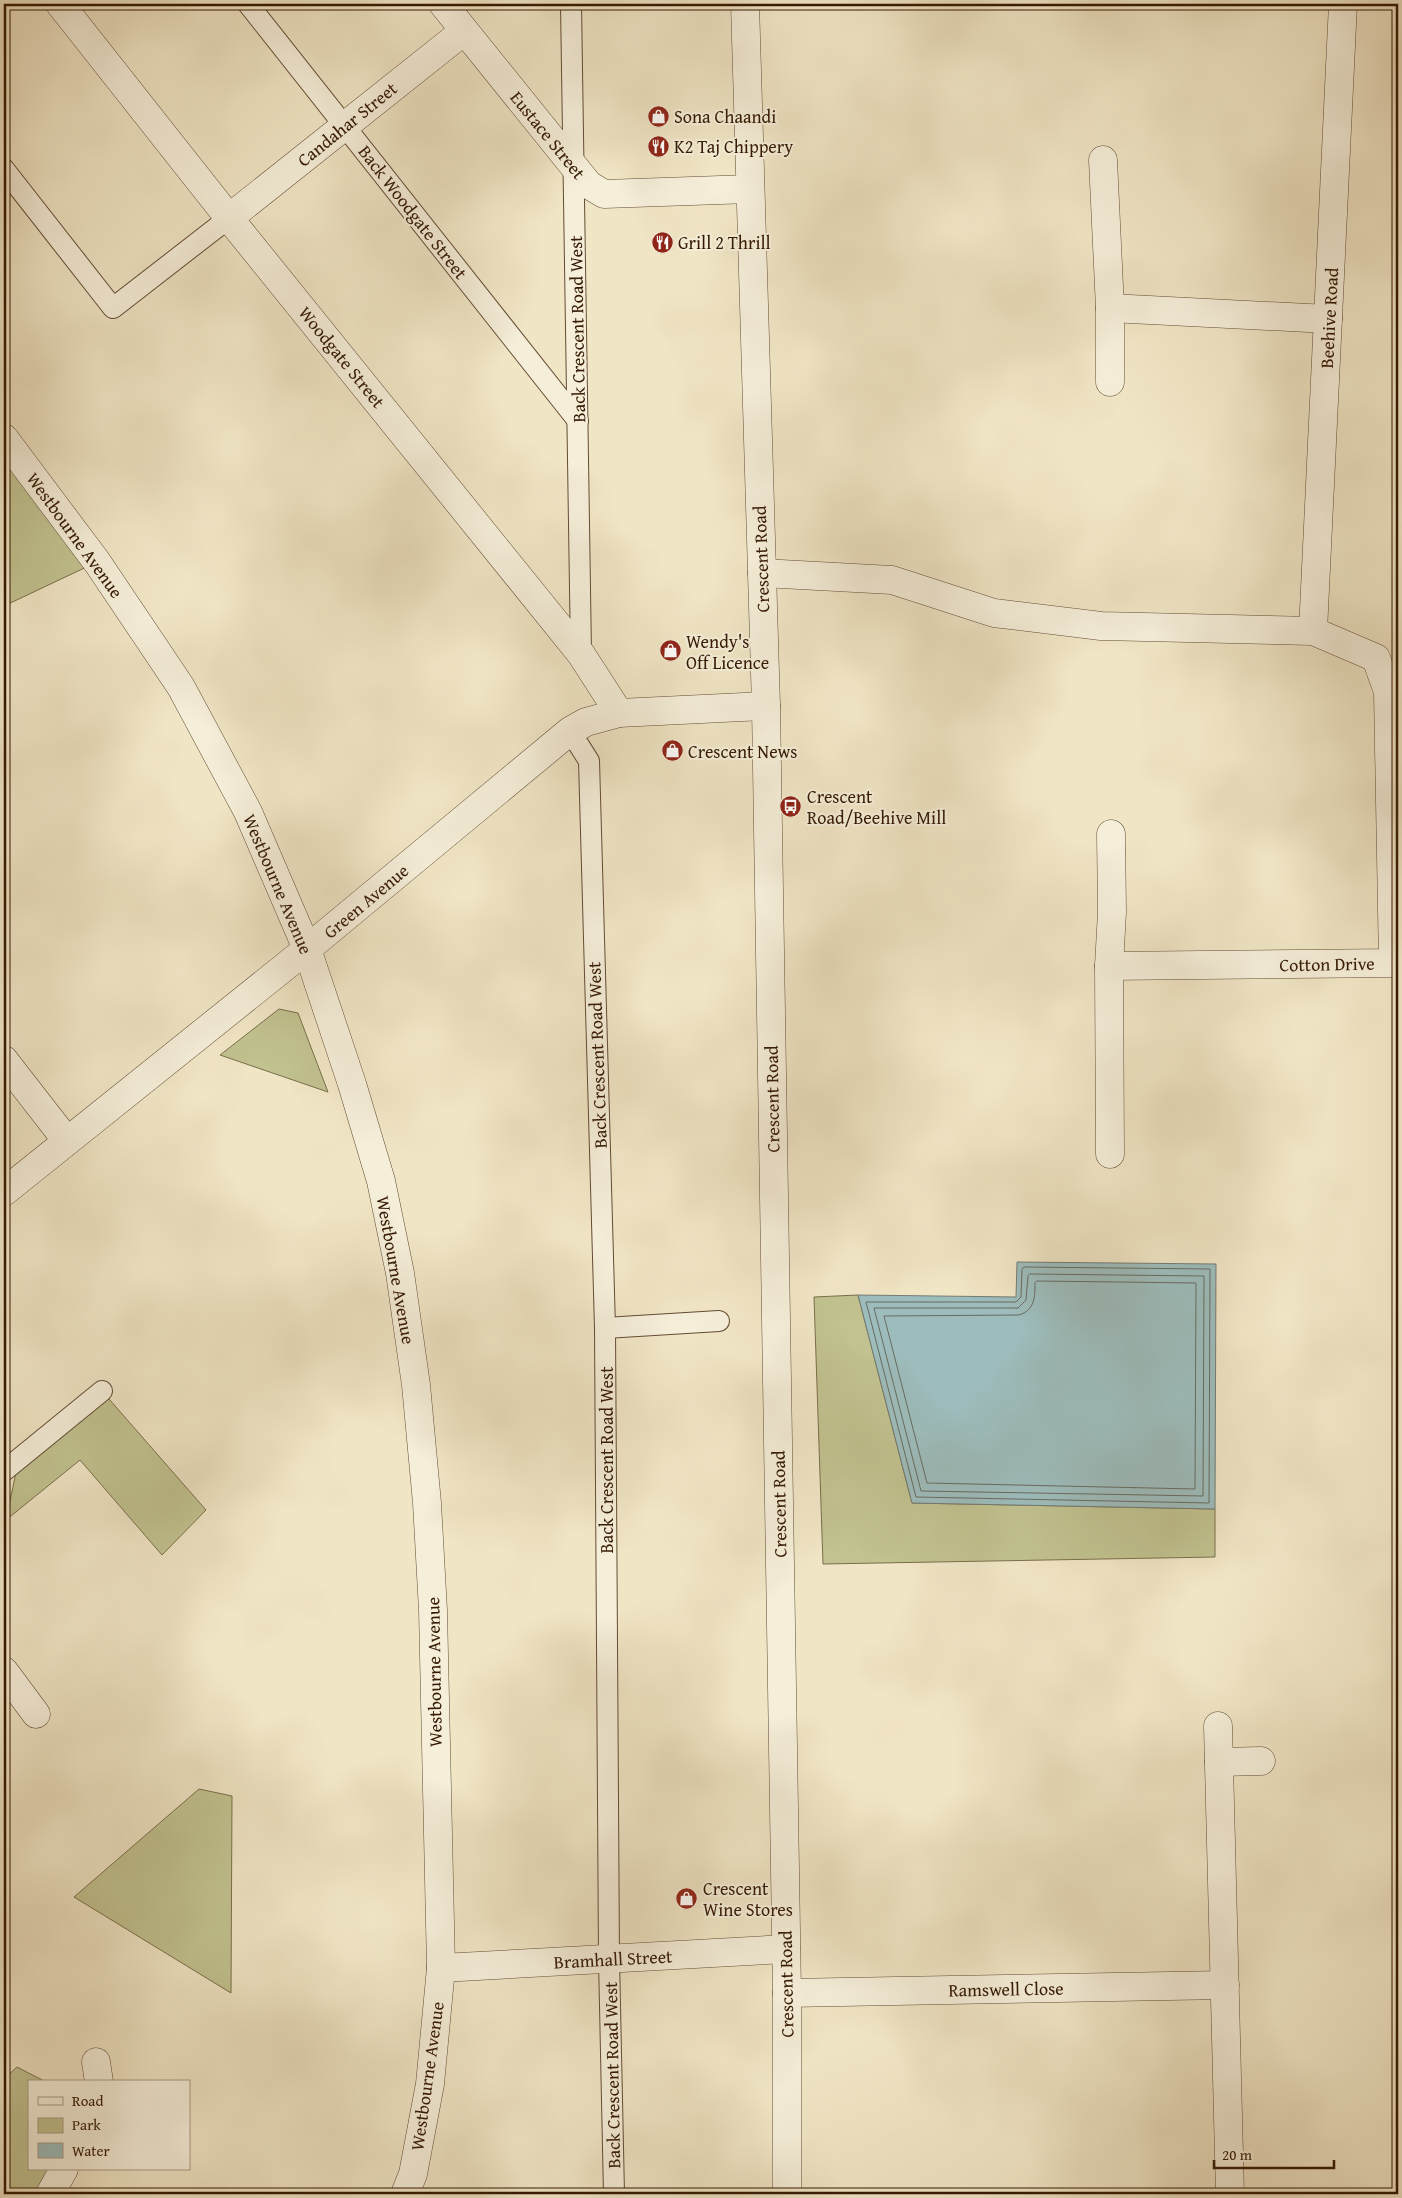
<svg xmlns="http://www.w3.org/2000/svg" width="1402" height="2198" viewBox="0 0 1402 2198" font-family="'Gentium Book Plus',serif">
	<rect width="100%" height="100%" fill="#f0e5c5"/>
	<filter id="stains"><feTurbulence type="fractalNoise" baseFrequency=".004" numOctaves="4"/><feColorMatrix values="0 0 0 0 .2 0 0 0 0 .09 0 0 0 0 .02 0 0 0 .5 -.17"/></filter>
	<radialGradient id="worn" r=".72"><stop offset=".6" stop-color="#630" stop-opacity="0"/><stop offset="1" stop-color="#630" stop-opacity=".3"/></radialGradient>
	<g fill="#c1c290" stroke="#7a6e4a">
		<path d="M 4,442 L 97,562 L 4,606 Z"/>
		<path d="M 279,1009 L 298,1013 L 328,1092 L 220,1055 Z"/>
		<path d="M 858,1295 L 912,1503 L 1215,1509 L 1215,1557 L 823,1564 L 814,1297 Z"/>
		<path d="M 102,1391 L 206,1510 L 162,1555 L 80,1460 L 6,1520 L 19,1458 Z"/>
		<path d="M 199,1789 L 232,1796 L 231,1993 L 74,1897 Z"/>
		<path d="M 17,2067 L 46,2082 L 29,2082 L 29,2169 L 50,2169 L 35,2194 L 4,2194 L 4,2079 Z"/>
	</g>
	<path fill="#9dbdbd" stroke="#737b73" d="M 1017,1262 L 1216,1264 L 1215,1509 L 912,1503 L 858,1295 L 1016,1297 Z"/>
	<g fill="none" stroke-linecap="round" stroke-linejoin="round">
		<g stroke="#686b60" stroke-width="1">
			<path d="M 1024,1267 L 1210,1269 L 1209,1503 L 916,1497 L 866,1302 L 1016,1302 L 1021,1297 L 1022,1270 Z"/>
			<path d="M 1030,1274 L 1204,1276 L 1203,1496 L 921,1491 L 874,1308 L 1018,1308 L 1026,1300 L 1028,1276 Z"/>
			<path d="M 1037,1281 L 1196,1283 L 1195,1489 L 927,1483 L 884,1316 L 1019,1315 C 1035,1310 1035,1297 1035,1283 Z"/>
		</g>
		<defs>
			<g id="service">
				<path d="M 248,4 L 578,421"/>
				<path d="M 571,4 L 581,654"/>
				<path d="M 4,169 L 113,308 L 229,218"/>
				<path d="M 570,731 L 589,761 L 605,1328 L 609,1959 L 614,2194"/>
				<path d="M 605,1328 L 719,1321"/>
				<path d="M 4,1471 L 102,1391"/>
			</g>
			<g id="minor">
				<path d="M 60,4 L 229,218 L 581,654 L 619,713"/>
				<path d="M 443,4 L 589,185 L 604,194 L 750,189"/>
				<path d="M 745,4 L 766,706 L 787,1993 L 787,2194"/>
				<path d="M 1103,160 L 1110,308 L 1328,319"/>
				<path d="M 229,218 L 464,31"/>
				<path d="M 1110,382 L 1110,308"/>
				<path d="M 4,438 L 97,562 L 181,687 L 248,812 L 307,949 L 352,1084 L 381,1181 L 400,1273 L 416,1385 L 427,1503 L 433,1610 L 441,1968 L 430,2084 L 413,2174 L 405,2194"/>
				<path d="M 762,573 L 892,580 L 994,613 L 1101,626 L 1313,631 L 1376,658 L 1388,692 L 1393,963 L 1109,966 L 1112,912 L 1111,834"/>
				<path d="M 1313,631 L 1343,4"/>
				<path d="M 1109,966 L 1110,1154"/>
				<path d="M 4,1060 L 67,1141"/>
				<path d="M 4,1192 L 307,949 L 570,731 L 586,722 L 619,713 L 766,706"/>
				<path d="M 4,1671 L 36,1714"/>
				<path d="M 1218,1726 L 1230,2194"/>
				<path d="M 1219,1762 L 1261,1761"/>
				<path d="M 441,1968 L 786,1949"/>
				<path d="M 787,1993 L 1225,1985"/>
				<path d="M 96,2062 L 99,2082"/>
				<path d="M 50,2194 L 64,2169"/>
			</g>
		</defs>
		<use href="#service" stroke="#634c34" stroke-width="22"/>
		<use href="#minor" stroke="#634c34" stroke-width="29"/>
		<use href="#service" stroke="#f5eed9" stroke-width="20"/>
		<use href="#minor" stroke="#f5eed9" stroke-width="28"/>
	</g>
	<defs>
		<symbol id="shop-disc" viewBox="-11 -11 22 22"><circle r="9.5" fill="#8f2418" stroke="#f5eed9"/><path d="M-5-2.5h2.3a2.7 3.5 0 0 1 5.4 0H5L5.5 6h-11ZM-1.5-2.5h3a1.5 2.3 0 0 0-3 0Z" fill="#fff"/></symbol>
		<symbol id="restaurant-disc" viewBox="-11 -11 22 22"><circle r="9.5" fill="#8f2418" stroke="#f5eed9"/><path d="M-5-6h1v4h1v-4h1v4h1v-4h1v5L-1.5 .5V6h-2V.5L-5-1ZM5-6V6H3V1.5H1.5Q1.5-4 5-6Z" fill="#fff"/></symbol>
		<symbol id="bus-disc" viewBox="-11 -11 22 22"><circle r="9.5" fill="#8f2418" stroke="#f5eed9"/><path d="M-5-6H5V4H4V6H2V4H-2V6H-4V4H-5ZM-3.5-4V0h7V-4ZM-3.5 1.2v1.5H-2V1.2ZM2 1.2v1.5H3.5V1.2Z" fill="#fff"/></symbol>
	</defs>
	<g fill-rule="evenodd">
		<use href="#shop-disc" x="646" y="104" width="25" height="25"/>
		<use href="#restaurant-disc" x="646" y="134" width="25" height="25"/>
		<use href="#restaurant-disc" x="650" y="230" width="25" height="25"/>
		<use href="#shop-disc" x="658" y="638" width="25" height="25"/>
		<use href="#shop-disc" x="660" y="738" width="25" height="25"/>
		<use href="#bus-disc" x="778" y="794" width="25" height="25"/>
		<use href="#shop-disc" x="674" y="1886" width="25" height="25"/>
	</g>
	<g text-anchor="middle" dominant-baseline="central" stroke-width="4" stroke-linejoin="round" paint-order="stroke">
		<g font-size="18" fill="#341903" stroke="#f5eed9" text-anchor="start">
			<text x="674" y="116">Sona Chaandi</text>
			<text x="674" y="146">K2 Taj Chippery</text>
			<text x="678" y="242">Grill 2 Thrill</text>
			<text x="686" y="641">Wendy's<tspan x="686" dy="21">Off Licence</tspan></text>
			<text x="688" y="751">Crescent News</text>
			<text x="807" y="796">Crescent<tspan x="807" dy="21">Road/Beehive Mill</tspan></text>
			<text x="703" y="1888">Crescent<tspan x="703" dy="21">Wine Stores</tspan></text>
		</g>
		<g font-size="18" fill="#341903" stroke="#f5eed9">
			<text transform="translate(347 124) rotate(-39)">Candahar Street</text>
			<text transform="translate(548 135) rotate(51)">Eustace Street</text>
			<text transform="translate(413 212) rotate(52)">Back Woodgate Street</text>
			<text transform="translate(1329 318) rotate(-87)">Beehive Road</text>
			<text transform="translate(577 329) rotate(-91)">Back Crescent Road West</text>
			<text transform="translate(342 357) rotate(51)">Woodgate Street</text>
			<text transform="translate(75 535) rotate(54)">Westbourne Avenue</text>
			<text transform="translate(761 559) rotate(-92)">Crescent Road</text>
			<text transform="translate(278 884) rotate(67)">Westbourne Avenue</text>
			<text transform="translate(366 901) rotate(-40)">Green Avenue</text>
			<text transform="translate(1327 964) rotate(-1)">Cotton Drive</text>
			<text transform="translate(597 1055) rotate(-92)">Back Crescent Road West</text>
			<text transform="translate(772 1099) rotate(-91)">Crescent Road</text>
			<text transform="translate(396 1270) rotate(80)">Westbourne Avenue</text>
			<text transform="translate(606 1460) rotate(-90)">Back Crescent Road West</text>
			<text transform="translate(779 1504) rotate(-91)">Crescent Road</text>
			<text transform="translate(434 1672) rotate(-91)">Westbourne Avenue</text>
			<text transform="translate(613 1959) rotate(-3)">Bramhall Street</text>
			<text transform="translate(786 1984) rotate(-91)">Crescent Road</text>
			<text transform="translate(1006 1989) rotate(-1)">Ramswell Close</text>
			<text transform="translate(612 2075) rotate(-91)">Back Crescent Road West</text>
			<text transform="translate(427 2076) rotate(-82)">Westbourne Avenue</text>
		</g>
	</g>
	<rect width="1402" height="2198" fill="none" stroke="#f0e5c5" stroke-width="20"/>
	<rect x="5" y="5" width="1392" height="2188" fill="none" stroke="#341903" stroke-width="2.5"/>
	<rect x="10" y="10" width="1382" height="2178" fill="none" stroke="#341903"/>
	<rect x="28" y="2080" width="162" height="90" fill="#f5eed9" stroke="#a89983"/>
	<rect x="38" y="2097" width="25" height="8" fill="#f5eed9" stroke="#a89983"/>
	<text x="72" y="2106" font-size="15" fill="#341903">Road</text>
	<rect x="38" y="2118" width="25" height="15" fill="#c1c290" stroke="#a89983"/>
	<text x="72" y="2130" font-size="15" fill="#341903">Park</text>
	<rect x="38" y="2143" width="25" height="15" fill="#9dbdbd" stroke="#a89983"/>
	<text x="72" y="2156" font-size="15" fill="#341903">Water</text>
	<path d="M1214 2160v8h120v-8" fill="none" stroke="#341903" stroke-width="2.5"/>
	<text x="1222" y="2160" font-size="15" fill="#341903" stroke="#f5eed9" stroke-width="4" paint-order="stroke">20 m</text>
	<rect width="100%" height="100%" filter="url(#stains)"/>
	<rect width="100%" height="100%" fill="url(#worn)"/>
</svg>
